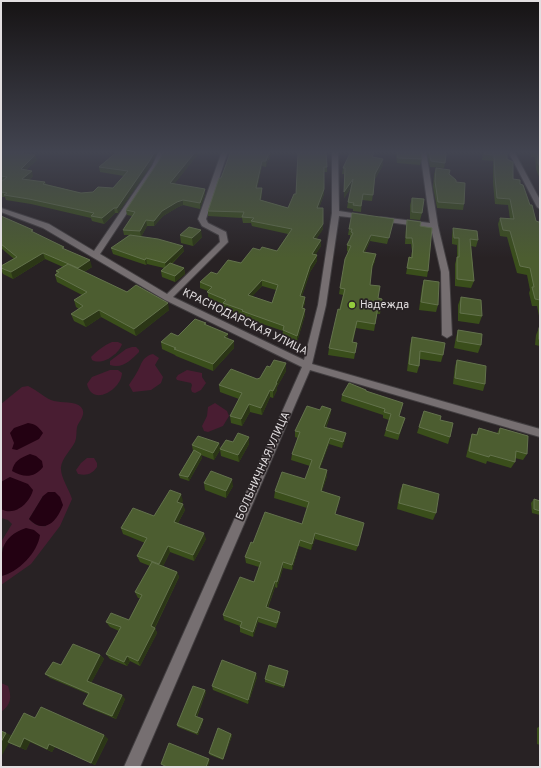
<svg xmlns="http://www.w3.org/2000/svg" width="541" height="768" viewBox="0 0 541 768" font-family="Overpass,sans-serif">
	<rect width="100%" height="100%" fill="#282224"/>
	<g fill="#491d32" fill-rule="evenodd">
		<path d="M 112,342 L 118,342 L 122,344 C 119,354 102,366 92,360 L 91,357 C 98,350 103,346 112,342 Z"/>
		<path d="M 132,347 L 136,347 L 139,350 L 139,352 C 131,360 123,369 110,365 L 110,361 L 126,349 Z"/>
		<path d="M 153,354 L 159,358 L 155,365 L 163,377 L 161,383 L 151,390 L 133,392 L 129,385 C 131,381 134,378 136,374 C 142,365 141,357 153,354 Z"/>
		<path d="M 110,370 L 118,370 L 122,373 C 121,390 92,407 87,384 L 92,377 Z"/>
		<path d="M 187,370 L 202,373 L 202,377 L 206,383 L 201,390 L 195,393 L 192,392 L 191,389 L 192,385 L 191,383 L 177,380 L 176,378 L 178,375 Z"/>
		<path d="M 28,386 C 37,390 46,399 54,401 C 62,403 75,401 81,407 C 87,414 79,421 77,427 C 76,432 77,437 75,442 C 71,450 62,458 61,467 C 60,477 69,489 72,499 L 60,526 L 31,564 L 1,585 L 1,576 L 8,574 L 27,559 L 34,530 C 18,526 9,537 1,550 L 1,542 L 12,524 L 8,520 L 1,518 L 1,509 L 2,510 L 10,477 L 1,482 L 1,404 L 22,387 ZM 43,496 L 46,526 C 38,527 34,524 29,519 Z"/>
		<path d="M 215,403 L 227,411 L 229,416 L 223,426 L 208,432 L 204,431 L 202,426 L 207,416 L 208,407 Z"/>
		<path d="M 87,458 L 94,458 L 97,463 L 97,467 C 92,474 87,476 78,474 L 76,470 L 81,463 Z"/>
		<path d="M 1,683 L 8,686 C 12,697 11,705 1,712 Z"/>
	</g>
	<g fill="#230112">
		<path d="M 28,423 C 35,424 38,426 43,433 L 39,439 L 17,450 L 12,449 L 14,443 L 10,433 L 14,428 Z"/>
		<path d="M 30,454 L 36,456 L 42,461 L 43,467 C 34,478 24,478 12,471 C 14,461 20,458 30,454 Z"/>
		<path d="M 10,477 L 28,484 L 33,490 C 30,503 14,517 1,509 L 1,482 Z"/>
		<path d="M 48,492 L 55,492 L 60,497 L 63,505 C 57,521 45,535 29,519 L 43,496 Z"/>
		<path d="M 26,528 L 34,530 L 40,535 C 38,552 18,573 1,576 C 1,553 0,537 26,528 Z"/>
	</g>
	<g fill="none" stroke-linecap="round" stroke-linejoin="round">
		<defs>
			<g id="minor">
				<path d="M 159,151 L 165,151 L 158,166 L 100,254 L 167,294 L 220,242 L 219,235 L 202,226 L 198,219 L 222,151 L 228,151 L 206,219 L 208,223 L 226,232 L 228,242 L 173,297 L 304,360 L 318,305 L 332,213 L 332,151 L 338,151 L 339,211 L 365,215 L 369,217 L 365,219 L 339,216 L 326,305 L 312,364 L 540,429 L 540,437 L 310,370 L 140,767 L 124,767 L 302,367 L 165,300 L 43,228 L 1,212 L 1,208 L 49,224 L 94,251 L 152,166 Z"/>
				<path d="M 420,151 L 426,151 L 438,226 L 449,272 L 452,335 L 447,338 L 442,335 L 441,272 L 431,228 L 381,221 L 377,219 L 381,217 L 430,223 Z"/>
				<path d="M 508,151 L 514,151 L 540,200 L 540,209 L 537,207 Z"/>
			</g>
		</defs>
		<use href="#minor" stroke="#423e40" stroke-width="2"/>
		<use href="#minor" fill="#766f71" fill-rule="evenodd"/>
	</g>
	<g fill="#3a4e1b" fill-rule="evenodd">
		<path d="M 1,151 L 32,151 L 27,155 L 35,155 L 37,160 L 26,170 L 33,176 L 29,180 L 45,182 L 46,184 L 81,193 L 93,192 L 113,188 L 124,176 L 100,172 L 99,167 L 115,153 L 115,151 L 158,151 L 151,165 L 118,213 L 115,213 L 104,224 L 92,221 L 91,218 L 31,204 L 6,200 L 5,197 L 1,197 L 1,182 L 2,181 L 1,181 Z"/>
		<path d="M 164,151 L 208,151 L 206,153 L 199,153 L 174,184 L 205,194 L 200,209 L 183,205 L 178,207 L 163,216 L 154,226 L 147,226 L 141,237 L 184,251 L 172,264 L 184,268 L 185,274 L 175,282 L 162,277 L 161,271 L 164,268 L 147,264 L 146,265 L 113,254 L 111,248 L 129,235 L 124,235 L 123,230 L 132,216 L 127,215 L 126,210 L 158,162 Z"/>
		<path d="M 272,151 L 269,160 L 268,160 L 266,167 L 262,166 L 257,188 L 262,188 L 262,194 L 261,200 L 288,208 L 296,194 L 298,153 L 327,167 L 327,172 L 324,172 L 324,194 L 319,208 L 323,224 L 323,229 L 316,239 L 321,240 L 321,246 L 315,255 L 317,261 L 310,272 L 302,296 L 305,303 L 303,308 L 305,315 L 297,342 L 282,336 L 283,331 L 242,317 L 242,315 L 224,309 L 223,304 L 208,298 L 208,291 L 200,288 L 200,282 L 217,274 L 241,263 L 260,250 L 277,251 L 288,234 L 252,226 L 251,223 L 243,223 L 242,218 L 208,216 L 208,211 L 221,178 ZM 262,286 L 276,290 L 272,303 L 252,296 Z"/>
		<path d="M 348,151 L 369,151 L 369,152 L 373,157 L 383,159 L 383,165 L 375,179 L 372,201 L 362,200 L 361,212 L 353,211 L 353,209 L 347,208 L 348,202 L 352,186 L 344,198 L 344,174 L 342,174 L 343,168 L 350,154 L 348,154 Z"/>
		<path d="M 395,151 L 421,151 L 422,159 L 420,165 L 397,163 Z"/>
		<path d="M 426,151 L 445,151 L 445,163 L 444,168 L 430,167 Z"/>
		<path d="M 483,151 L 503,151 L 507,159 L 513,179 L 520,184 L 530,205 L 536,221 L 540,226 L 540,316 L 539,316 L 537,306 L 532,306 L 529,293 L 530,290 L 527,275 L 517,273 L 507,237 L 500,236 L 498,224 L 500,218 L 510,219 L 508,205 L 495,204 L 493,183 L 493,161 L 482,160 Z"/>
		<path d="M 530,151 L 540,151 L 540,179 L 536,169 L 535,157 L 531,157 Z"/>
		<path d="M 436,168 L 449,174 L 456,182 L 464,204 L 463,210 L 437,208 L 433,187 L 434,174 Z"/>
		<path d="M 412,198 L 422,213 L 420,220 L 410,219 L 410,205 Z"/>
		<path d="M 1,216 L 33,232 L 65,250 L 92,267 L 84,272 L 127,292 L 169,310 L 136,336 L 101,317 L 86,327 L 74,321 L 71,314 L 79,309 L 76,307 L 74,300 L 82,295 L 57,282 L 55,275 L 57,274 L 56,271 L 63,267 L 45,259 L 13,279 L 3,274 L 1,270 L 1,266 L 14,259 L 1,248 Z"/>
		<path d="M 394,219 L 387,244 L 370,241 L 365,252 L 375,261 L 371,270 L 370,285 L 378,298 L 382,299 L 380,314 L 377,314 L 374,331 L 356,328 L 353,342 L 357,343 L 354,359 L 328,355 L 329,348 L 343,295 L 339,294 L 340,288 L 348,252 L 347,251 L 347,245 L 350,239 L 350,235 L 348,235 L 349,229 Z"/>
		<path d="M 407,220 L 420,226 L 428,271 L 427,277 L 406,274 L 409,257 L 411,257 L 412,251 L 411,244 L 405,244 L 406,226 Z"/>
		<path d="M 453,228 L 478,240 L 476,247 L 471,246 L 474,281 L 471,288 L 455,286 L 455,264 L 457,257 L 457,245 L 452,244 L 452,235 Z"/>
		<path d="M 180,235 L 202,237 L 193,246 L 181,243 Z"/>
		<path d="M 424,280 L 438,305 L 436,312 L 419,310 L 422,287 Z"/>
		<path d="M 461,297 L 482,316 L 479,324 L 458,321 L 458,305 Z"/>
		<path d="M 206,323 L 206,325 L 228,334 L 228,339 L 234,341 L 234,348 L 213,371 L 176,356 L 175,355 L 162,349 L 161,342 L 178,336 Z"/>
		<path d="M 539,328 L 540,328 L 540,346 L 535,345 L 536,335 Z"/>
		<path d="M 458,330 L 481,345 L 478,353 L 454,348 L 456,337 Z"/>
		<path d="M 412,337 L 443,355 L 441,362 L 420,359 L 419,366 L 417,373 L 407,371 L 410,345 Z"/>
		<path d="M 457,360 L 485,384 L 483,391 L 453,384 L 455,366 Z"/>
		<path d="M 286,363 L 286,371 L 277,387 L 277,390 L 273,398 L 270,397 L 262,415 L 250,412 L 242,426 L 231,423 L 230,416 L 239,399 L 220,392 L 219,385 L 257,379 L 260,378 L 270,367 Z"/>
		<path d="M 366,391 L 403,403 L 399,416 L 405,418 L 398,440 L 384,436 L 389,420 L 383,418 L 383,415 L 341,401 L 342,395 Z"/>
		<path d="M 331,409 L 330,416 L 326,428 L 345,440 L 342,448 L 329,444 L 320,468 L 327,470 L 327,476 L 322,491 L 340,497 L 335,514 L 358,546 L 356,551 L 315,539 L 311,550 L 299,546 L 292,570 L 283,568 L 277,588 L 275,587 L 268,608 L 280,617 L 276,628 L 258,622 L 253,637 L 240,632 L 240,626 L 224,620 L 223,615 L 254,582 L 259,567 L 246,563 L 245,557 L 253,543 L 302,524 L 307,508 L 274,498 L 275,491 L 305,479 L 310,466 L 291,460 L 292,454 L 298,438 L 295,437 L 295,431 L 320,410 Z"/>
		<path d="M 424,411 L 440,420 L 450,437 L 448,444 L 417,433 Z"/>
		<path d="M 479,428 L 497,433 L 500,428 L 527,454 L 523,460 L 515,458 L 515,462 L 511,468 L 487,461 L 486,464 L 466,457 L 470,440 L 472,434 L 476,435 Z"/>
		<path d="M 233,442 L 249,444 L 239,462 L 221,456 L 220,449 Z"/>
		<path d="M 219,443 L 220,450 L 214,460 L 201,455 L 202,458 L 189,481 L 180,478 L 179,475 L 193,451 L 192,445 Z"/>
		<path d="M 204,483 L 233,486 L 226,498 L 205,490 Z"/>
		<path d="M 403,484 L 436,513 L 433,520 L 397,509 L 400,491 Z"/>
		<path d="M 534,499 L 540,501 L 540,515 L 532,513 L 531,503 Z"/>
		<path d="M 183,501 L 181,503 L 185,510 L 178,523 L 206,539 L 194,561 L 170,552 L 163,566 L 177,572 L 179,577 L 155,628 L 157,633 L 140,666 L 130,661 L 127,666 L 110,659 L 106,654 L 119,631 L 110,627 L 106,622 L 129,620 L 140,598 L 138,598 L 135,592 L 150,566 L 140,562 L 137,556 L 145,543 L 123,534 L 121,528 L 154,516 Z"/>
		<path d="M 100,655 L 104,659 L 91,683 L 125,699 L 116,719 L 87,707 L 83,704 L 88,694 L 50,678 L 45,674 L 61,665 Z"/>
		<path d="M 288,671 L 284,688 L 265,682 L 265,679 Z"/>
		<path d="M 257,677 L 248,704 L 213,690 L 212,686 Z"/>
		<path d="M 206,692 L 197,717 L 203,721 L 198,735 L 178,727 L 177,725 Z"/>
		<path d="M 35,718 L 108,739 L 95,765 L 55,747 L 52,752 L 30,742 L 26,750 L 9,743 L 11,736 Z"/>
		<path d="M 540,726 L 540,745 L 537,744 L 537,728 Z"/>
		<path d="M 231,734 L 232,736 L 223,760 L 210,755 L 209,753 Z"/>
	</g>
	<g fill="#2b3616">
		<path d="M 25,151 L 32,151 L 23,159 L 21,154 Z"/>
		<path d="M 155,151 L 158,151 L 151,165 L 118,213 L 117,208 Z"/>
		<path d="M 196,151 L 199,151 L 199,153 L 171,188 L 170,183 Z"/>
		<path d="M 270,151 L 272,151 L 269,160 L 269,155 Z"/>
		<path d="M 35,155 L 37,160 L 22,174 L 21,169 Z"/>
		<path d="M 268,155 L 268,160 L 266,167 L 266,161 Z"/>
		<path d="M 383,159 L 383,165 L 374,180 L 375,174 Z"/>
		<path d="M 262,161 L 262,166 L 256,193 L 256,188 Z"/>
		<path d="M 32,171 L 33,176 L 23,184 L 22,179 Z"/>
		<path d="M 353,179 L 353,184 L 344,198 L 344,192 Z"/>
		<path d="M 262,188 L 262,194 L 260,205 L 260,200 Z"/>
		<path d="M 205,189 L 205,194 L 200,209 L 200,203 Z"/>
		<path d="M 324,189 L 324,194 L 317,214 L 317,208 Z"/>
		<path d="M 183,200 L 183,205 L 178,207 L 163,216 L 154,226 L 154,221 L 162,211 L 177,202 Z"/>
		<path d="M 114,208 L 115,213 L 104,224 L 102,218 Z"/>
		<path d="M 146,220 L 147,226 L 141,237 L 140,231 Z"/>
		<path d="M 323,224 L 323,229 L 313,244 L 313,238 Z"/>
		<path d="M 201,230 L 202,237 L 193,246 L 192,238 Z"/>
		<path d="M 371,235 L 370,241 L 362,258 L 363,252 Z"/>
		<path d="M 321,240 L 321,246 L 312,260 L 312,254 Z"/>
		<path d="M 183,246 L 184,251 L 166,269 L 165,263 Z"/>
		<path d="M 43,253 L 45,259 L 13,279 L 11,272 Z"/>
		<path d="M 376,254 L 375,261 L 371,272 L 372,266 Z"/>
		<path d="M 317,255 L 317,261 L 310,272 L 300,302 L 300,296 L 310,266 Z"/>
		<path d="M 146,258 L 147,264 L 146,265 L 145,260 Z"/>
		<path d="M 90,260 L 92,267 L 80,274 L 78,268 Z"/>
		<path d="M 184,268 L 185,274 L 175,282 L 175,276 Z"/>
		<path d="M 262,280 L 262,286 L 248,301 L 248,295 Z"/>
		<path d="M 305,297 L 305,303 L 302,314 L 302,308 Z"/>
		<path d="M 168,303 L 169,310 L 136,336 L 134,329 Z"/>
		<path d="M 305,309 L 305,315 L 297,342 L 297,336 Z"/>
		<path d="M 99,310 L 101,317 L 86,327 L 83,320 Z"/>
		<path d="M 228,334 L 228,341 L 224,337 Z"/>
		<path d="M 234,341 L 234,348 L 213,371 L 213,364 Z"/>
		<path d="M 286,363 L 286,371 L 277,387 L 277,390 L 273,398 L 273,391 L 276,383 Z"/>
		<path d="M 270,390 L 270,397 L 262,415 L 261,408 Z"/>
		<path d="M 249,404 L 250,412 L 242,426 L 241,419 Z"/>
		<path d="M 331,409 L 330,416 L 323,434 L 324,427 Z"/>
		<path d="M 346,433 L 345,440 L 342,448 L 343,442 Z"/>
		<path d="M 249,437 L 249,444 L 239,462 L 238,455 Z"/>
		<path d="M 330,438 L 329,444 L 318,474 L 319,468 Z"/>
		<path d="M 219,443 L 220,450 L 214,460 L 213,453 Z"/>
		<path d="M 201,454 L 202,458 L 189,481 L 188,477 Z"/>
		<path d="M 327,470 L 327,476 L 320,498 L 321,491 Z"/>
		<path d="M 232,479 L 233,486 L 226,498 L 226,491 Z"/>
		<path d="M 181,494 L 183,501 L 179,508 L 177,502 Z"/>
		<path d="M 340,497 L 339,503 L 333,520 L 335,514 Z"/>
		<path d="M 183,504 L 185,510 L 175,528 L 174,522 Z"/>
		<path d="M 204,533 L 206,539 L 194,561 L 193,555 Z"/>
		<path d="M 315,533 L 315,539 L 311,550 L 312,544 Z"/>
		<path d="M 300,540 L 299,546 L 292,570 L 292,565 Z"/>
		<path d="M 168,546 L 170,552 L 161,570 L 159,564 Z"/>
		<path d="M 283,562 L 283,568 L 277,588 L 277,582 Z"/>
		<path d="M 177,572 L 179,577 L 153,631 L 151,626 Z"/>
		<path d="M 275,581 L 275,587 L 266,612 L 266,607 Z"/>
		<path d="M 280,612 L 280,617 L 276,628 L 277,623 Z"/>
		<path d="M 258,617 L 258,622 L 253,637 L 253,632 Z"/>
		<path d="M 155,628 L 157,633 L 140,666 L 138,661 Z"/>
		<path d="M 100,655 L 104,659 L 90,685 L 87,681 Z"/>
		<path d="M 127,656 L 130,661 L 127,666 L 124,662 Z"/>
		<path d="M 256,673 L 257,677 L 248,704 L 248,700 Z"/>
		<path d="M 205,690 L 206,692 L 196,718 L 195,716 Z"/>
		<path d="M 122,695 L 125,699 L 116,719 L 112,716 Z"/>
		<path d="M 203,719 L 203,721 L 198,735 L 197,733 Z"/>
		<path d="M 6,733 L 13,736 L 1,757 L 1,742 Z"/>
		<path d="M 231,734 L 232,736 L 223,760 L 223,759 Z"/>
		<path d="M 104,735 L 108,739 L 95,765 L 91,763 Z"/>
		<path d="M 24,738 L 30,742 L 26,750 L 20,747 Z"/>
		<path d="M 49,744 L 55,747 L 52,752 L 47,749 Z"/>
		<path d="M 209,759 L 210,762 L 208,767 L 206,767 Z"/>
	</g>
	<g fill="#4c5d30" stroke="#63724c" fill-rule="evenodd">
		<path d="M 1,151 L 25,151 L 21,154 L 35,155 L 21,169 L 32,171 L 22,179 L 45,182 L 43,184 L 81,193 L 93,192 L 98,187 L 113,188 L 128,171 L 99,167 L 118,151 L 115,151 L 155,151 L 150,160 L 117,208 L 114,208 L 102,218 L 91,216 L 94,213 L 29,199 L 4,195 L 7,193 L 1,192 L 1,182 L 7,177 L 1,176 Z"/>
		<path d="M 164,151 L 196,151 L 170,183 L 205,189 L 200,203 L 183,200 L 177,202 L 162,211 L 154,221 L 146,220 L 140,231 L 123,230 L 135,212 L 126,210 L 158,162 Z"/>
		<path d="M 231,151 L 270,151 L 269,155 L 268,155 L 266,161 L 262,161 L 256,188 L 262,188 L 260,200 L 288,208 L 294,194 L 296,194 L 298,153 L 302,153 L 303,151 L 326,151 L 327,167 L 324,167 L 324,189 L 317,208 L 323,208 L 323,224 L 313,238 L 321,240 L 312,254 L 317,255 L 310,266 L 300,296 L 305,297 L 302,308 L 305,309 L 297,336 L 283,330 L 284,326 L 242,311 L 243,310 L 223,303 L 226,300 L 207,292 L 212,287 L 200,282 L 211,272 L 217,274 L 228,260 L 241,263 L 253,248 L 260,250 L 262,247 L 277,251 L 292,229 L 251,221 L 254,218 L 242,217 L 244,212 L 208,211 L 219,178 L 221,178 ZM 262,280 L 278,285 L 272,303 L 248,295 Z"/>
		<path d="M 351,151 L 369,151 L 369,152 L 374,153 L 372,157 L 383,159 L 375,174 L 373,195 L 363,194 L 361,206 L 353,205 L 354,203 L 348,202 L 353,179 L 344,192 L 345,168 L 343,168 Z"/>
		<path d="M 397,151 L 421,151 L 422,159 L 398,158 Z"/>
		<path d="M 429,151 L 445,151 L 446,154 L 445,163 L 431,161 Z"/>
		<path d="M 484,151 L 503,151 L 504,153 L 507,153 L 507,159 L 513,162 L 513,179 L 520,180 L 520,184 L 523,185 L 530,205 L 532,205 L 536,221 L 539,222 L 540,226 L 540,300 L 535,299 L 532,287 L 534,287 L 530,268 L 520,266 L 510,231 L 503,230 L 500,218 L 514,219 L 510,199 L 497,198 L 495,177 L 494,155 L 484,154 Z"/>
		<path d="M 533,151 L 540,151 L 540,167 L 538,163 L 537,151 Z"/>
		<path d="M 436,168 L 450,170 L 449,174 L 456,180 L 456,182 L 465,183 L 464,204 L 438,202 L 435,181 Z"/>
		<path d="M 412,198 L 424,199 L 422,213 L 412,212 Z"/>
		<path d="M 352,213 L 394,219 L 389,238 L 371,235 L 363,252 L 376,254 L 372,266 L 370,285 L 380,286 L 378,298 L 382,299 L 381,308 L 378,307 L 375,324 L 357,321 L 352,342 L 357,343 L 355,353 L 329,348 L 338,309 L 340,310 L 345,289 L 340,288 L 345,259 L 351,246 L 347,245 L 353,233 L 351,232 L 352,229 L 349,229 Z"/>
		<path d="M 1,216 L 33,230 L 31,231 L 64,247 L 62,248 L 90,260 L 78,268 L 43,253 L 11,272 L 1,268 L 1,266 L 17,257 L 1,244 Z"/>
		<path d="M 407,220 L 421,222 L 420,226 L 432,228 L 428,271 L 407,268 L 409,257 L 412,258 L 413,245 L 412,238 L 406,238 Z"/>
		<path d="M 189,227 L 201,230 L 192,238 L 180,235 Z"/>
		<path d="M 453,228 L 477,231 L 478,240 L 470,239 L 474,281 L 457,279 L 457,257 L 459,257 L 459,238 L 454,238 Z"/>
		<path d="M 130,235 L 158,239 L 183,246 L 165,263 L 146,258 L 145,260 L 111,248 Z"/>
		<path d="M 170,263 L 184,268 L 175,276 L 161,271 Z"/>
		<path d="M 68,264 L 127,292 L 136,285 L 168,303 L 134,329 L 99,310 L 83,320 L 71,314 L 83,306 L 74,300 L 87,292 L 55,275 L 59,272 L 56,271 Z"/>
		<path d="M 424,280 L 439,282 L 438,305 L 421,302 Z"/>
		<path d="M 461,297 L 481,300 L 482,316 L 460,313 Z"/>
		<path d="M 195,319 L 206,323 L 204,324 L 228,334 L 224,337 L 234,341 L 213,364 L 174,349 L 176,348 L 161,342 L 171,333 L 178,336 Z"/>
		<rect x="539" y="328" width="1" height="11"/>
		<path d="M 458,330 L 482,334 L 481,345 L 457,341 Z"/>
		<path d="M 412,337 L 445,343 L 443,355 L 420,351 L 419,366 L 409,364 Z"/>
		<path d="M 274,360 L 286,363 L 276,383 L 277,383 L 273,391 L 270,390 L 261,408 L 249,404 L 241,419 L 230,416 L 242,393 L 219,385 L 231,369 L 257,379 L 260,378 L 267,366 L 270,367 Z"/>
		<path d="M 457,360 L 486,366 L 485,384 L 455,378 Z"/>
		<path d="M 349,383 L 366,390 L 366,391 L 403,403 L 399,416 L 405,418 L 399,434 L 386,430 L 391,414 L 384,412 L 385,409 L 342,395 Z"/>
		<path d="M 307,406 L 320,410 L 322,406 L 331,409 L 324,427 L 346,433 L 343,442 L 330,438 L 319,468 L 327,470 L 321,491 L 340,497 L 335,514 L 364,523 L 358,546 L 315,533 L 312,544 L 300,540 L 292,565 L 283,562 L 277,582 L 275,581 L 266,607 L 280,612 L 277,623 L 258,617 L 253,632 L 240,627 L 242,622 L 223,615 L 240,577 L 254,582 L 261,562 L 245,557 L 251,542 L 253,543 L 265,512 L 302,524 L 309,502 L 275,491 L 282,472 L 305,479 L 312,460 L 292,454 L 300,432 L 295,431 Z"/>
		<path d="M 424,411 L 441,416 L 440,420 L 453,423 L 450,437 L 419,427 Z"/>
		<path d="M 479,428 L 499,434 L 500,428 L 528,436 L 527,454 L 516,451 L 515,462 L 490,455 L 489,457 L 469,451 L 472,434 L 477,435 Z"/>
		<path d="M 238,433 L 249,437 L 238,455 L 220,449 L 226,440 L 233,442 Z"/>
		<path d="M 198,436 L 219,443 L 213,453 L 192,445 Z"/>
		<path d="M 194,450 L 201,454 L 188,477 L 179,475 Z"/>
		<path d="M 211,471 L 232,479 L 226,491 L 204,483 Z"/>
		<path d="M 403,484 L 439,494 L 436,513 L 399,503 Z"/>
		<path d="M 170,490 L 181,494 L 177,502 L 183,504 L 174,522 L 204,533 L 193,555 L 168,546 L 159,564 L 137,556 L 147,538 L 121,528 L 133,508 L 154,516 Z"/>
		<path d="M 534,499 L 540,501 L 540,511 L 534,509 Z"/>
		<path d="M 152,562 L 177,572 L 151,626 L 155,628 L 138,661 L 127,656 L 124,662 L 106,654 L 121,627 L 106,622 L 111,613 L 129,620 L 142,595 L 135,592 Z"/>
		<path d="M 73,644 L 100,655 L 87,681 L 122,695 L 112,716 L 83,704 L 89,693 L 45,674 L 53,662 L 61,665 Z"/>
		<path d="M 222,660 L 256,673 L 248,700 L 212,686 Z"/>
		<path d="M 269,665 L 288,671 L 284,686 L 265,679 Z"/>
		<path d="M 193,686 L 205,690 L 195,716 L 203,719 L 197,733 L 177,725 Z"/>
		<path d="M 41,707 L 104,735 L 91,763 L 49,744 L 47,749 L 24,738 L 20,747 L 8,742 L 24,713 L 35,718 Z"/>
		<path d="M 218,728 L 231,734 L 223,759 L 209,753 Z"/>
		<path d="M 1,731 L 6,733 L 1,742 Z"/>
		<path d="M 169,743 L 209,759 L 206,767 L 167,767 L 161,764 Z"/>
	</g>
	<linearGradient id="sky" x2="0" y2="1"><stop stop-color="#161314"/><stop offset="0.59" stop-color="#424450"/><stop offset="1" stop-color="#424450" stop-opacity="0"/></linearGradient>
	<rect width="541" height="258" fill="url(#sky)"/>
	<circle fill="#93cc3d" stroke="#282224" stroke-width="1.5" cx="352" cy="305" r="4"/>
	<g text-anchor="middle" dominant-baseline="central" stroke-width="3.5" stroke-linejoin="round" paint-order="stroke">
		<g font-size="11" fill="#e2dee0" stroke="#282224" text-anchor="start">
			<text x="360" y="305">Надежда</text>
		</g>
		<g font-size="11" fill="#e2dee0" stroke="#282224">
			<text transform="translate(245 322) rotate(26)">КРАСНОДАРСКАЯ УЛИЦА</text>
			<text transform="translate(263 466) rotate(-66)">БОЛЬНИЧНАЯ УЛИЦА</text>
		</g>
	</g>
	<rect width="541" height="768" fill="none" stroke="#e2dee0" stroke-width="4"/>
</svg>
